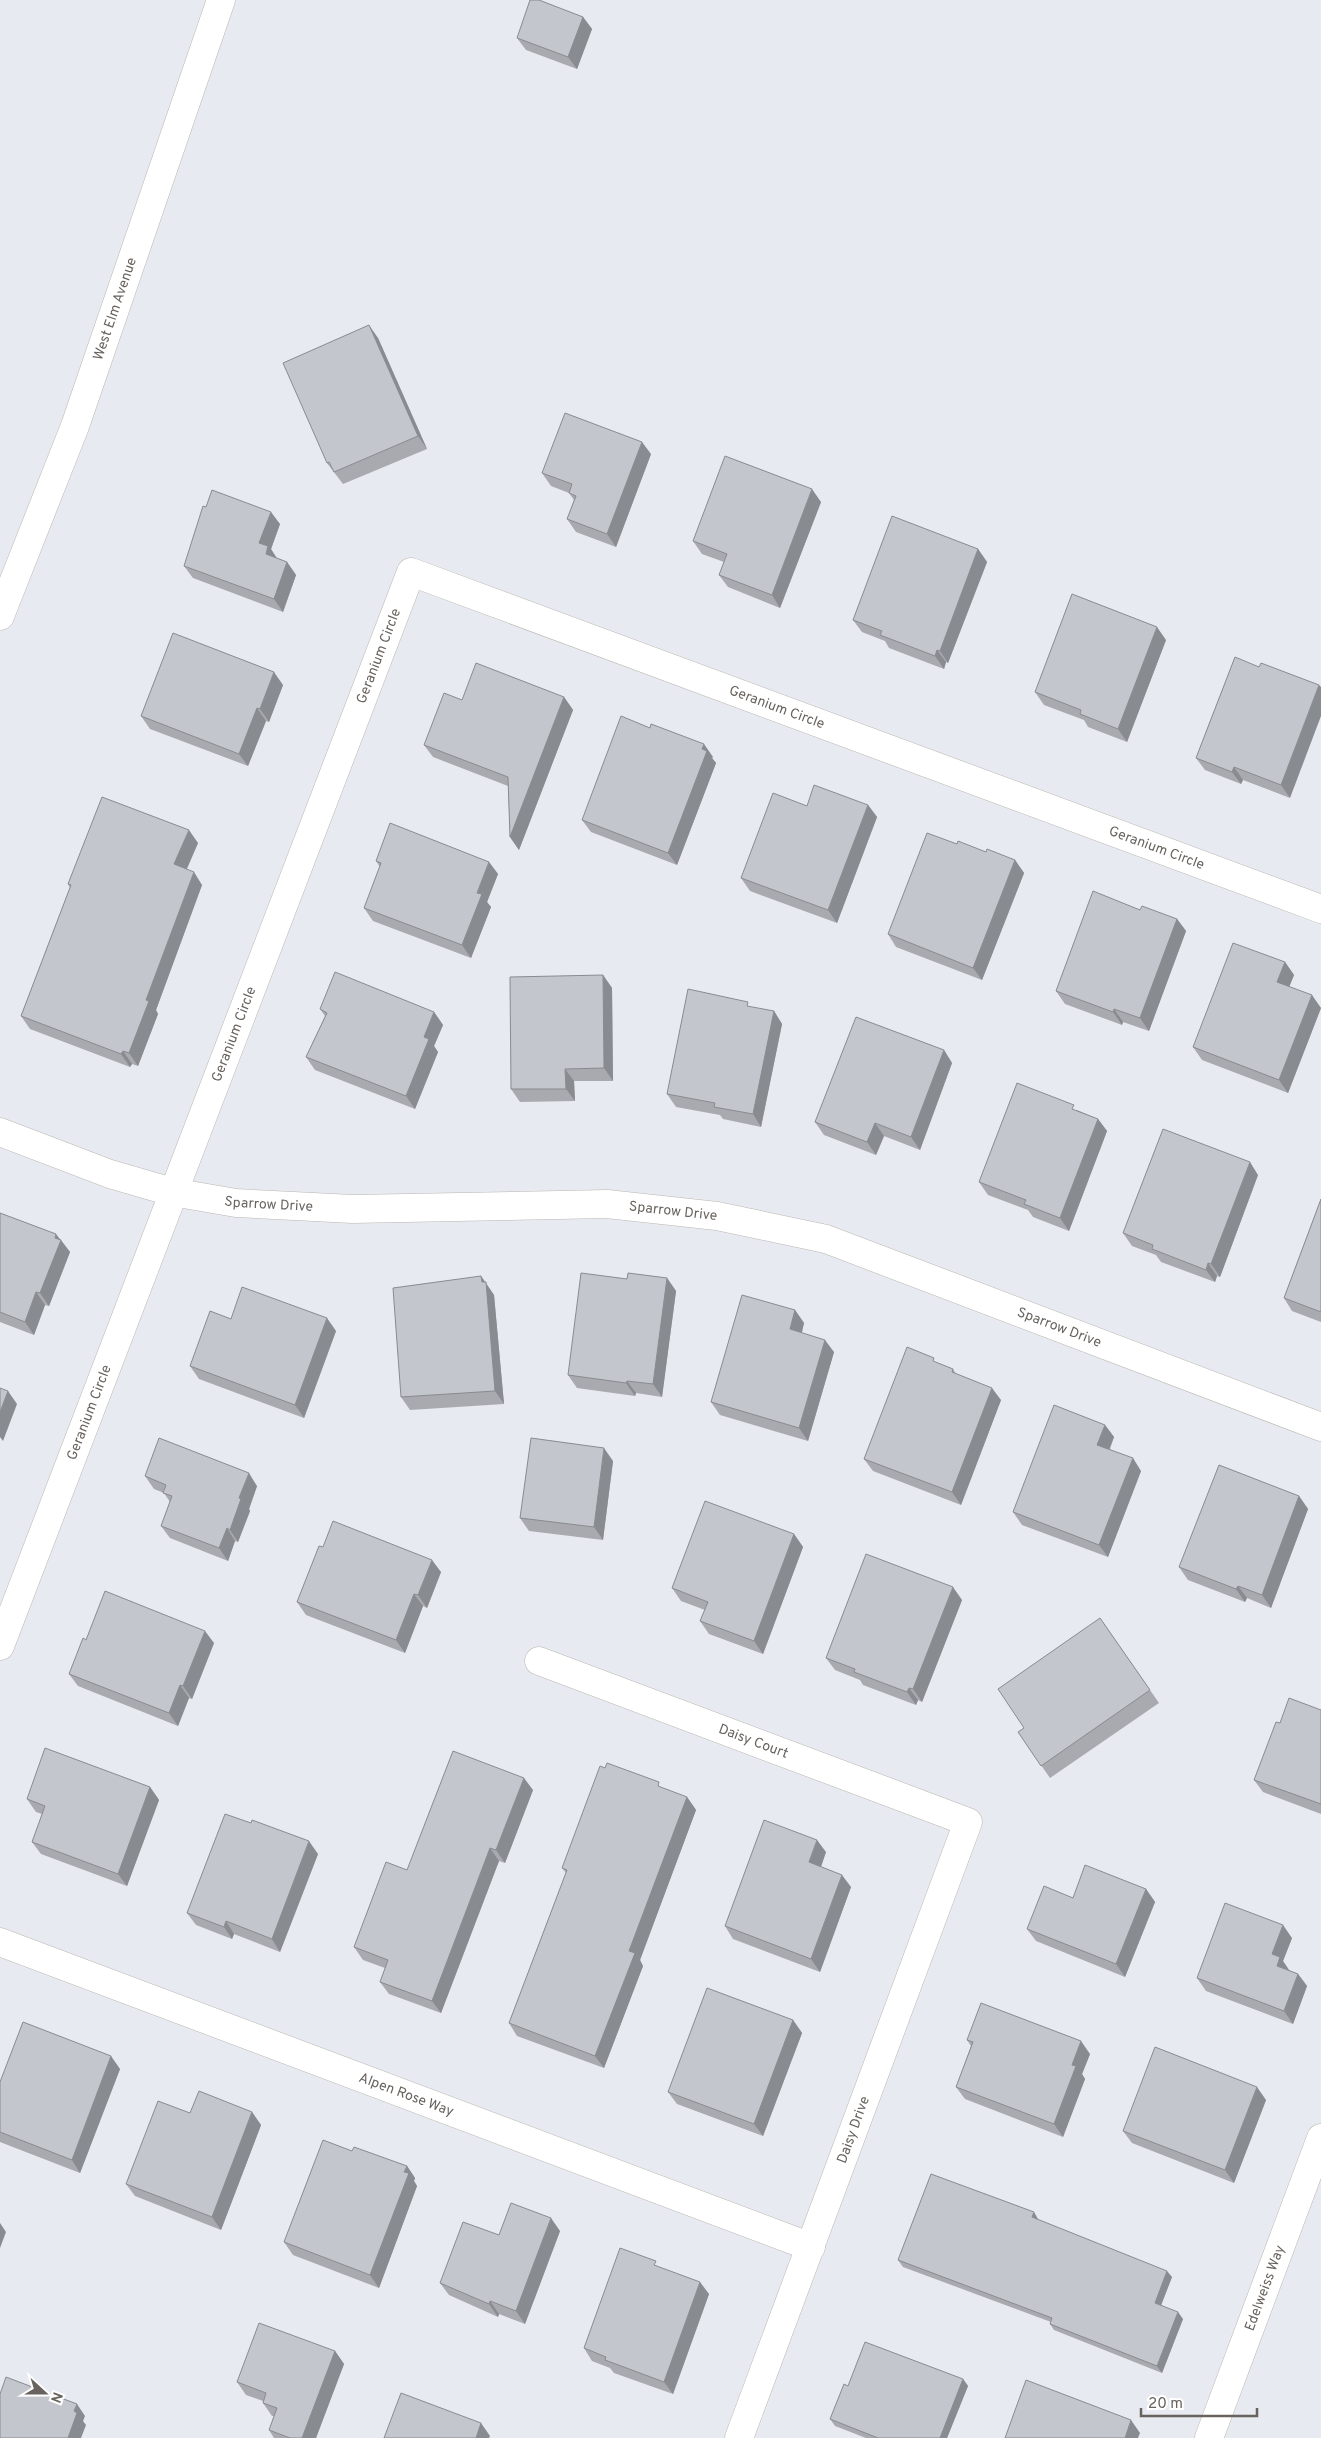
<svg xmlns="http://www.w3.org/2000/svg" width="1321" height="2438" viewBox="0 0 1321 2438" font-family="Overpass,sans-serif">
	<rect width="100%" height="100%" fill="#e7eaf1"/>
	<g fill="none" stroke-linecap="round" stroke-linejoin="round">
		<defs>
			<g id="minor">
				<path id="s1" d="M 0,616 L 75,426 L 221,0"/>
				<path id="s2" d="M 0,1132 L 110,1174 L 172,1192 L 236,1203 L 353,1209 L 607,1204 L 717,1216 L 826,1239 L 1321,1427"/>
				<path id="s3" d="M 0,1646 L 411,572 L 1321,909"/>
				<path id="s4" d="M 539,1661 L 968,1822 L 739,2438"/>
				<path id="s5" d="M 0,1942 L 811,2247"/>
				<path id="s6" d="M 1209,2438 L 1321,2138"/>
			</g>
		</defs>
		<use href="#minor" stroke="#bab7b2" stroke-width="29"/>
		<use href="#minor" stroke="#fff" stroke-width="28"/>
	</g>
	<g fill="#a8aaaf">
		<path d="M 583,17 L 592,29 L 577,69 L 526,50 L 517,38 Z"/>
		<path d="M 378,338 L 427,449 L 343,484 L 327,463 Z"/>
		<path d="M 651,454 L 616,547 L 576,532 L 567,519 L 574,500 L 569,493 L 551,486 L 542,473 Z"/>
		<path d="M 821,502 L 780,608 L 728,587 L 719,575 L 724,562 L 702,554 L 693,541 Z"/>
		<path d="M 206,507 L 280,524 L 271,549 L 277,558 L 287,562 L 296,575 L 283,612 L 193,578 L 184,566 Z"/>
		<path d="M 978,549 L 987,562 L 948,663 L 946,662 L 944,669 L 889,648 L 885,641 L 862,632 L 853,620 Z"/>
		<path d="M 1166,640 L 1127,742 L 1088,727 L 1084,720 L 1044,705 L 1035,692 Z"/>
		<path d="M 1235,657 L 1290,798 L 1243,780 L 1241,784 L 1205,770 L 1196,758 Z"/>
		<path d="M 283,685 L 269,722 L 266,721 L 248,766 L 150,729 L 141,716 Z"/>
		<path d="M 564,697 L 573,710 L 519,850 L 510,837 L 508,786 L 433,757 L 424,745 L 462,700 Z"/>
		<path d="M 713,757 L 712,758 L 716,763 L 677,865 L 591,832 L 582,820 Z"/>
		<path d="M 868,805 L 877,817 L 837,923 L 750,891 L 741,878 L 807,806 Z"/>
		<path d="M 198,843 L 187,869 L 202,885 L 156,1010 L 158,1014 L 138,1066 L 132,1064 L 130,1067 L 30,1029 L 21,1016 L 70,888 L 68,884 Z"/>
		<path d="M 986,852 L 1015,860 L 1024,873 L 982,980 L 896,947 L 888,934 Z"/>
		<path d="M 376,861 L 489,862 L 498,874 L 487,902 L 491,907 L 471,958 L 373,921 L 364,908 L 380,867 Z"/>
		<path d="M 1140,910 L 1177,919 L 1186,931 L 1149,1031 L 1123,1022 L 1122,1025 L 1065,1004 L 1056,991 Z"/>
		<path d="M 1285,962 L 1294,975 L 1289,987 L 1321,1008 L 1288,1093 L 1202,1060 L 1193,1047 Z"/>
		<path d="M 603,975 L 612,988 L 613,1081 L 574,1081 L 575,1101 L 520,1102 L 511,1089 Z"/>
		<path d="M 320,1009 L 434,1012 L 443,1025 L 434,1046 L 438,1052 L 415,1109 L 315,1070 L 306,1057 L 325,1016 Z"/>
		<path d="M 774,1011 L 782,1024 L 761,1127 L 723,1119 L 720,1115 L 676,1107 L 667,1094 Z"/>
		<path d="M 944,1050 L 952,1063 L 920,1150 L 884,1136 L 876,1155 L 824,1135 L 815,1122 Z"/>
		<path d="M 1077,1110 L 1098,1119 L 1107,1131 L 1069,1231 L 1033,1217 L 1028,1210 L 988,1195 L 979,1182 Z"/>
		<path d="M 1258,1175 L 1220,1277 L 1217,1276 L 1215,1282 L 1161,1262 L 1156,1255 L 1132,1246 L 1123,1233 Z"/>
		<path d="M 1321,1199 L 1321,1322 L 1292,1311 L 1284,1298 Z"/>
		<path d="M 0,1213 L 61,1240 L 70,1252 L 49,1306 L 45,1305 L 34,1335 L 0,1322 Z"/>
		<path d="M 481,1276 L 494,1295 L 504,1404 L 410,1410 L 401,1397 Z"/>
		<path d="M 667,1278 L 676,1291 L 662,1397 L 636,1393 L 635,1396 L 577,1388 L 568,1375 L 627,1279 Z"/>
		<path d="M 795,1310 L 804,1323 L 802,1333 L 834,1352 L 808,1441 L 720,1415 L 711,1402 Z"/>
		<path d="M 231,1319 L 336,1331 L 304,1418 L 199,1379 L 190,1366 Z"/>
		<path d="M 938,1363 L 953,1369 L 956,1374 L 1001,1400 L 961,1505 L 873,1471 L 864,1459 Z"/>
		<path d="M 1105,1425 L 1114,1437 L 1110,1449 L 1141,1471 L 1108,1557 L 1022,1525 L 1013,1512 Z"/>
		<path d="M 613,1461 L 603,1540 L 529,1531 L 520,1518 Z"/>
		<path d="M 145,1476 L 257,1486 L 249,1509 L 250,1511 L 238,1542 L 235,1541 L 228,1561 L 170,1538 L 161,1526 L 170,1502 L 164,1493 L 154,1489 Z"/>
		<path d="M 1299,1496 L 1308,1509 L 1271,1608 L 1247,1598 L 1245,1602 L 1188,1580 L 1179,1567 Z"/>
		<path d="M 794,1534 L 803,1547 L 763,1654 L 709,1634 L 700,1621 L 705,1610 L 681,1601 L 672,1588 Z"/>
		<path d="M 323,1547 L 441,1572 L 427,1608 L 423,1606 L 405,1653 L 306,1615 L 297,1602 Z"/>
		<path d="M 962,1600 L 922,1702 L 918,1700 L 916,1705 L 863,1685 L 860,1680 L 835,1670 L 826,1658 Z"/>
		<path d="M 1100,1618 L 1159,1703 L 1050,1778 L 1018,1732 L 1024,1728 Z"/>
		<path d="M 86,1640 L 214,1643 L 192,1699 L 189,1698 L 178,1726 L 78,1686 L 69,1674 Z"/>
		<path d="M 1321,1710 L 1321,1814 L 1263,1792 L 1254,1780 L 1280,1723 Z"/>
		<path d="M 150,1787 L 159,1800 L 127,1886 L 41,1854 L 32,1842 L 42,1814 L 36,1812 L 27,1799 Z"/>
		<path d="M 533,1790 L 505,1863 L 499,1861 L 441,2013 L 389,1994 L 380,1982 L 385,1968 L 363,1960 L 354,1947 L 407,1870 Z"/>
		<path d="M 687,1797 L 696,1810 L 640,1960 L 643,1966 L 604,2068 L 517,2036 L 509,2023 L 566,1873 L 562,1868 Z"/>
		<path d="M 826,1852 L 821,1867 L 851,1887 L 820,1972 L 733,1939 L 725,1926 Z"/>
		<path d="M 318,1854 L 280,1952 L 234,1934 L 232,1939 L 196,1925 L 187,1913 Z"/>
		<path d="M 1146,1889 L 1155,1902 L 1125,1977 L 1036,1941 L 1027,1929 L 1073,1898 Z"/>
		<path d="M 1292,1938 L 1283,1961 L 1289,1970 L 1298,1974 L 1307,1986 L 1293,2024 L 1206,1991 L 1197,1978 Z"/>
		<path d="M 793,2020 L 802,2033 L 763,2136 L 677,2104 L 668,2092 Z"/>
		<path d="M 967,2040 L 1090,2054 L 1082,2074 L 1085,2079 L 1063,2137 L 965,2099 L 956,2087 L 971,2046 Z"/>
		<path d="M 120,2069 L 80,2173 L 0,2142 L 0,2082 Z"/>
		<path d="M 1266,2100 L 1234,2183 L 1132,2143 L 1123,2131 Z"/>
		<path d="M 252,2112 L 261,2125 L 221,2230 L 135,2196 L 126,2184 L 190,2113 Z"/>
		<path d="M 352,2151 L 407,2166 L 415,2178 L 414,2181 L 417,2186 L 379,2288 L 293,2255 L 284,2242 Z"/>
		<path d="M 1038,2219 L 1038,2220 L 1172,2277 L 1161,2306 L 1183,2319 L 1162,2373 L 1054,2330 L 1050,2324 L 1051,2322 L 903,2267 L 898,2260 Z"/>
		<path d="M 560,2231 L 525,2324 L 499,2314 L 498,2317 L 449,2295 L 440,2283 L 499,2235 Z"/>
		<path d="M 659,2267 L 709,2294 L 673,2394 L 614,2373 L 610,2368 L 592,2361 L 584,2348 Z"/>
		<path d="M 335,2351 L 344,2364 L 316,2438 L 274,2438 L 269,2430 L 274,2416 L 272,2416 L 263,2403 L 263,2401 L 246,2395 L 237,2382 Z"/>
		<path d="M 963,2379 L 968,2386 L 947,2438 L 866,2438 L 835,2426 L 830,2419 L 848,2386 Z"/>
	</g>
	<g fill="#888b8f">
		<path d="M 583,17 L 592,29 L 577,69 L 568,57 Z"/>
		<path d="M 369,325 L 378,338 L 427,449 L 418,436 Z"/>
		<path d="M 642,442 L 651,454 L 616,547 L 607,534 Z"/>
		<path d="M 812,489 L 821,502 L 780,608 L 772,595 Z"/>
		<path d="M 271,512 L 280,524 L 271,549 L 277,559 L 266,554 L 259,543 Z"/>
		<path d="M 978,549 L 987,562 L 948,663 L 940,651 Z"/>
		<path d="M 287,562 L 296,575 L 283,612 L 274,599 Z"/>
		<path d="M 1157,627 L 1166,640 L 1127,742 L 1118,729 Z"/>
		<path d="M 937,650 L 946,662 L 944,669 L 935,656 Z"/>
		<path d="M 274,672 L 283,685 L 269,722 L 260,709 Z"/>
		<path d="M 1319,685 L 1321,687 L 1321,716 L 1290,798 L 1281,785 Z"/>
		<path d="M 564,697 L 573,710 L 519,850 L 510,837 Z"/>
		<path d="M 257,708 L 266,721 L 248,766 L 239,754 Z"/>
		<path d="M 704,744 L 713,757 L 712,758 L 716,763 L 677,865 L 668,853 Z"/>
		<path d="M 1234,767 L 1243,780 L 1241,784 L 1232,772 Z"/>
		<path d="M 868,805 L 877,817 L 837,923 L 828,910 Z"/>
		<path d="M 189,830 L 198,843 L 183,877 L 174,864 Z"/>
		<path d="M 1015,860 L 1024,873 L 982,980 L 973,968 Z"/>
		<path d="M 489,862 L 498,874 L 487,902 L 491,907 L 471,958 L 462,945 L 477,893 Z"/>
		<path d="M 194,872 L 202,885 L 156,1010 L 158,1014 L 138,1066 L 129,1053 L 146,1000 Z"/>
		<path d="M 1177,919 L 1186,931 L 1149,1031 L 1140,1018 Z"/>
		<path d="M 1285,962 L 1294,975 L 1286,995 L 1277,982 Z"/>
		<path d="M 603,975 L 612,988 L 613,1081 L 604,1068 Z"/>
		<path d="M 1312,995 L 1321,1008 L 1288,1093 L 1279,1080 Z"/>
		<path d="M 1114,1009 L 1123,1022 L 1122,1025 L 1113,1012 Z"/>
		<path d="M 774,1011 L 782,1024 L 761,1127 L 753,1114 Z"/>
		<path d="M 434,1012 L 443,1025 L 434,1046 L 438,1052 L 415,1109 L 406,1096 L 424,1037 Z"/>
		<path d="M 944,1050 L 952,1063 L 920,1150 L 911,1137 Z"/>
		<path d="M 123,1051 L 132,1064 L 130,1067 L 121,1054 Z"/>
		<path d="M 565,1069 L 574,1081 L 575,1101 L 566,1089 Z"/>
		<path d="M 1098,1119 L 1107,1131 L 1069,1231 L 1060,1218 Z"/>
		<path d="M 875,1123 L 884,1136 L 876,1155 L 867,1142 Z"/>
		<path d="M 1250,1162 L 1258,1175 L 1220,1277 L 1211,1264 Z"/>
		<path d="M 56,1234 L 70,1252 L 49,1306 L 40,1293 Z"/>
		<path d="M 1208,1263 L 1217,1276 L 1215,1282 L 1206,1270 Z"/>
		<path d="M 481,1276 L 494,1295 L 504,1404 L 495,1391 Z"/>
		<path d="M 667,1278 L 676,1291 L 662,1397 L 653,1384 Z"/>
		<path d="M 36,1292 L 45,1305 L 34,1335 L 25,1322 Z"/>
		<path d="M 795,1310 L 804,1323 L 799,1342 L 790,1329 Z"/>
		<path d="M 327,1318 L 336,1331 L 304,1418 L 295,1405 Z"/>
		<path d="M 825,1340 L 834,1352 L 808,1441 L 799,1428 Z"/>
		<path d="M 627,1381 L 636,1393 L 635,1396 L 626,1383 Z"/>
		<path d="M 992,1388 L 1001,1400 L 961,1505 L 952,1492 Z"/>
		<path d="M 8,1391 L 17,1404 L 3,1441 L 0,1437 L 0,1412 Z"/>
		<path d="M 1105,1425 L 1114,1437 L 1106,1457 L 1097,1445 Z"/>
		<path d="M 604,1448 L 613,1461 L 603,1540 L 594,1527 Z"/>
		<path d="M 1133,1458 L 1141,1471 L 1108,1557 L 1099,1545 Z"/>
		<path d="M 249,1473 L 257,1486 L 249,1509 L 250,1511 L 238,1542 L 230,1530 L 239,1498 Z"/>
		<path d="M 1299,1496 L 1308,1509 L 1271,1608 L 1262,1595 Z"/>
		<path d="M 227,1528 L 235,1541 L 228,1561 L 219,1548 Z"/>
		<path d="M 794,1534 L 803,1547 L 763,1654 L 754,1641 Z"/>
		<path d="M 432,1560 L 441,1572 L 427,1608 L 418,1595 Z"/>
		<path d="M 1238,1586 L 1247,1598 L 1245,1602 L 1236,1589 Z"/>
		<path d="M 953,1587 L 962,1600 L 922,1702 L 913,1689 Z"/>
		<path d="M 414,1594 L 423,1606 L 405,1653 L 396,1640 Z"/>
		<path d="M 205,1631 L 214,1643 L 192,1699 L 183,1686 Z"/>
		<path d="M 180,1685 L 189,1698 L 178,1726 L 169,1713 Z"/>
		<path d="M 909,1688 L 918,1700 L 916,1705 L 907,1692 Z"/>
		<path d="M 524,1778 L 533,1790 L 505,1863 L 496,1850 Z"/>
		<path d="M 150,1787 L 159,1800 L 127,1886 L 118,1874 Z"/>
		<path d="M 687,1797 L 696,1810 L 640,1960 L 643,1966 L 604,2068 L 595,2056 L 629,1951 Z"/>
		<path d="M 817,1840 L 826,1852 L 818,1875 L 809,1862 Z"/>
		<path d="M 309,1841 L 318,1854 L 280,1952 L 272,1939 Z"/>
		<path d="M 490,1848 L 499,1861 L 441,2013 L 432,2001 Z"/>
		<path d="M 842,1875 L 851,1887 L 820,1972 L 811,1959 Z"/>
		<path d="M 1146,1889 L 1155,1902 L 1125,1977 L 1116,1964 Z"/>
		<path d="M 226,1921 L 234,1934 L 232,1939 L 224,1927 Z"/>
		<path d="M 1283,1925 L 1292,1938 L 1283,1961 L 1289,1970 L 1277,1966 L 1272,1954 Z"/>
		<path d="M 1298,1974 L 1307,1986 L 1293,2024 L 1284,2011 Z"/>
		<path d="M 793,2020 L 802,2033 L 763,2136 L 754,2124 Z"/>
		<path d="M 1081,2041 L 1090,2054 L 1082,2074 L 1085,2079 L 1063,2137 L 1054,2124 L 1072,2065 Z"/>
		<path d="M 111,2056 L 120,2069 L 80,2173 L 72,2160 Z"/>
		<path d="M 1257,2087 L 1266,2100 L 1234,2183 L 1225,2170 Z"/>
		<path d="M 252,2112 L 261,2125 L 221,2230 L 212,2217 Z"/>
		<path d="M 407,2166 L 415,2178 L 414,2181 L 417,2186 L 379,2288 L 370,2275 Z"/>
		<path d="M 1034,2212 L 1038,2219 L 1036,2224 L 1032,2217 Z"/>
		<path d="M 551,2218 L 560,2231 L 525,2324 L 516,2311 Z"/>
		<path d="M 0,2223 L 6,2232 L 0,2248 Z"/>
		<path d="M 1167,2271 L 1172,2277 L 1159,2310 L 1155,2303 Z"/>
		<path d="M 700,2282 L 709,2294 L 673,2394 L 664,2382 Z"/>
		<path d="M 490,2301 L 499,2314 L 498,2317 L 489,2304 Z"/>
		<path d="M 1178,2312 L 1183,2319 L 1162,2373 L 1157,2366 Z"/>
		<path d="M 335,2351 L 344,2364 L 316,2438 L 302,2438 Z"/>
		<path d="M 963,2379 L 968,2386 L 947,2438 L 940,2438 Z"/>
		<path d="M 77,2404 L 85,2416 L 83,2421 L 86,2425 L 81,2438 L 68,2438 L 74,2411 Z"/>
		<path d="M 1131,2420 L 1140,2433 L 1138,2438 L 1125,2438 Z"/>
		<path d="M 481,2423 L 490,2436 L 489,2438 L 476,2438 Z"/>
	</g>
	<g fill="#c3c6cc" stroke="#888b8f">
		<path d="M 530,0 L 539,0 L 583,17 L 568,57 L 517,38 Z"/>
		<path d="M 369,325 L 418,436 L 334,472 L 329,462 L 327,463 L 283,363 Z"/>
		<path d="M 565,413 L 642,442 L 607,534 L 567,519 L 576,496 L 569,493 L 572,484 L 542,473 Z"/>
		<path d="M 725,456 L 812,489 L 772,595 L 719,575 L 727,554 L 693,541 Z"/>
		<path d="M 212,490 L 271,512 L 259,543 L 268,546 L 266,554 L 287,562 L 274,599 L 184,566 L 203,506 L 206,507 Z"/>
		<path d="M 892,516 L 978,549 L 940,651 L 937,650 L 935,656 L 880,635 L 882,631 L 853,620 Z"/>
		<path d="M 1072,594 L 1157,627 L 1118,729 L 1080,714 L 1081,710 L 1035,692 Z"/>
		<path d="M 173,633 L 274,672 L 260,709 L 257,708 L 239,754 L 141,716 Z"/>
		<path d="M 1235,657 L 1259,667 L 1261,663 L 1319,685 L 1281,785 L 1234,767 L 1232,772 L 1196,758 Z"/>
		<path d="M 476,663 L 564,697 L 510,837 L 508,777 L 424,745 L 444,693 L 462,700 Z"/>
		<path d="M 621,716 L 650,728 L 651,724 L 704,744 L 702,749 L 707,751 L 668,853 L 582,820 Z"/>
		<path d="M 814,785 L 868,805 L 828,910 L 741,878 L 773,793 L 807,806 Z"/>
		<path d="M 102,797 L 189,830 L 174,864 L 194,872 L 146,1000 L 149,1001 L 129,1053 L 123,1051 L 121,1054 L 21,1016 L 71,885 L 68,884 Z"/>
		<path d="M 390,823 L 489,862 L 477,893 L 482,894 L 462,945 L 364,908 L 381,863 L 376,861 Z"/>
		<path d="M 927,833 L 957,844 L 958,841 L 986,852 L 987,849 L 1015,860 L 973,968 L 888,934 Z"/>
		<path d="M 1093,891 L 1140,910 L 1142,906 L 1177,919 L 1140,1018 L 1114,1009 L 1113,1012 L 1056,991 Z"/>
		<path d="M 1233,943 L 1285,962 L 1277,982 L 1312,995 L 1279,1080 L 1193,1047 Z"/>
		<path d="M 335,972 L 434,1012 L 424,1037 L 429,1039 L 406,1096 L 306,1057 L 327,1013 L 320,1009 Z"/>
		<path d="M 603,975 L 604,1068 L 565,1069 L 566,1089 L 511,1089 L 510,977 Z"/>
		<path d="M 688,989 L 748,1002 L 747,1006 L 774,1011 L 753,1114 L 714,1107 L 715,1103 L 667,1094 Z"/>
		<path d="M 856,1017 L 944,1050 L 911,1137 L 875,1123 L 867,1142 L 815,1122 Z"/>
		<path d="M 1017,1083 L 1074,1105 L 1072,1109 L 1098,1119 L 1060,1218 L 1024,1204 L 1026,1200 L 979,1182 Z"/>
		<path d="M 1163,1129 L 1250,1162 L 1211,1264 L 1208,1263 L 1206,1270 L 1152,1249 L 1153,1245 L 1123,1233 Z"/>
		<path d="M 1321,1199 L 1321,1312 L 1284,1298 Z"/>
		<path d="M 0,1213 L 56,1234 L 55,1238 L 61,1240 L 40,1293 L 36,1292 L 25,1322 L 0,1312 Z"/>
		<path d="M 581,1273 L 627,1279 L 628,1273 L 667,1278 L 653,1384 L 627,1381 L 626,1383 L 568,1375 Z"/>
		<path d="M 481,1276 L 482,1282 L 486,1282 L 495,1391 L 401,1397 L 393,1288 Z"/>
		<path d="M 242,1287 L 327,1318 L 295,1405 L 190,1366 L 210,1311 L 231,1319 Z"/>
		<path d="M 742,1295 L 795,1310 L 790,1329 L 825,1340 L 799,1428 L 711,1402 Z"/>
		<path d="M 907,1347 L 934,1358 L 933,1361 L 953,1369 L 952,1372 L 992,1388 L 952,1492 L 864,1459 Z"/>
		<path d="M 0,1388 L 8,1391 L 0,1412 Z"/>
		<path d="M 1054,1405 L 1105,1425 L 1097,1445 L 1133,1458 L 1099,1545 L 1013,1512 Z"/>
		<path d="M 159,1438 L 249,1473 L 239,1498 L 241,1499 L 230,1530 L 227,1528 L 219,1548 L 161,1526 L 172,1496 L 163,1493 L 166,1485 L 145,1476 Z"/>
		<path d="M 531,1438 L 604,1448 L 594,1527 L 520,1518 Z"/>
		<path d="M 1219,1465 L 1299,1496 L 1262,1595 L 1238,1586 L 1236,1589 L 1179,1567 Z"/>
		<path d="M 705,1501 L 794,1534 L 754,1641 L 700,1621 L 708,1602 L 672,1588 Z"/>
		<path d="M 333,1521 L 432,1560 L 418,1595 L 414,1594 L 396,1640 L 297,1602 L 319,1546 L 323,1547 Z"/>
		<path d="M 866,1554 L 953,1587 L 913,1689 L 909,1688 L 907,1692 L 854,1672 L 855,1669 L 826,1658 Z"/>
		<path d="M 105,1591 L 205,1631 L 183,1686 L 180,1685 L 169,1713 L 69,1674 L 83,1638 L 86,1640 Z"/>
		<path d="M 1100,1618 L 1150,1690 L 1041,1766 L 1018,1732 L 1024,1728 L 998,1689 Z"/>
		<path d="M 1289,1698 L 1321,1710 L 1321,1804 L 1254,1780 L 1276,1722 L 1280,1723 Z"/>
		<path d="M 45,1748 L 150,1787 L 118,1874 L 32,1842 L 45,1806 L 27,1799 Z"/>
		<path d="M 453,1751 L 524,1778 L 496,1850 L 490,1848 L 432,2001 L 380,1982 L 388,1960 L 354,1947 L 386,1862 L 407,1870 Z"/>
		<path d="M 607,1763 L 659,1782 L 658,1786 L 687,1797 L 629,1951 L 635,1953 L 595,2056 L 509,2023 L 567,1870 L 562,1868 L 600,1766 L 605,1768 Z"/>
		<path d="M 225,1814 L 251,1823 L 252,1820 L 309,1841 L 272,1939 L 226,1921 L 224,1927 L 187,1913 Z"/>
		<path d="M 764,1820 L 817,1840 L 809,1862 L 842,1875 L 811,1959 L 725,1926 Z"/>
		<path d="M 1085,1865 L 1146,1889 L 1116,1964 L 1027,1929 L 1044,1886 L 1073,1898 Z"/>
		<path d="M 1225,1903 L 1283,1925 L 1272,1954 L 1280,1957 L 1277,1966 L 1298,1974 L 1284,2011 L 1197,1978 Z"/>
		<path d="M 707,1988 L 793,2020 L 754,2124 L 668,2092 Z"/>
		<path d="M 981,2003 L 1081,2041 L 1072,2065 L 1076,2066 L 1054,2124 L 956,2087 L 973,2042 L 967,2040 Z"/>
		<path d="M 23,2022 L 111,2056 L 72,2160 L 0,2132 L 0,2082 Z"/>
		<path d="M 1155,2047 L 1257,2087 L 1225,2170 L 1123,2131 Z"/>
		<path d="M 199,2091 L 252,2112 L 212,2217 L 126,2184 L 158,2101 L 190,2113 Z"/>
		<path d="M 323,2140 L 352,2151 L 354,2147 L 407,2166 L 404,2172 L 409,2173 L 370,2275 L 284,2242 Z"/>
		<path d="M 931,2174 L 1034,2212 L 1032,2217 L 1167,2271 L 1155,2303 L 1178,2312 L 1157,2366 L 1050,2324 L 1052,2318 L 898,2260 Z"/>
		<path d="M 511,2203 L 551,2218 L 516,2311 L 490,2301 L 489,2304 L 440,2283 L 463,2222 L 499,2235 Z"/>
		<path d="M 620,2248 L 656,2261 L 654,2265 L 700,2282 L 664,2382 L 605,2360 L 606,2357 L 584,2348 Z"/>
		<path d="M 259,2323 L 335,2351 L 302,2438 L 290,2438 L 269,2430 L 277,2408 L 263,2403 L 266,2393 L 237,2382 Z"/>
		<path d="M 865,2342 L 963,2379 L 940,2438 L 878,2438 L 830,2419 L 844,2384 L 848,2386 Z"/>
		<path d="M 6,2377 L 77,2404 L 74,2411 L 77,2413 L 68,2438 L 0,2438 L 0,2394 Z"/>
		<path d="M 1026,2380 L 1131,2420 L 1125,2438 L 1005,2438 Z"/>
		<path d="M 401,2393 L 481,2423 L 476,2438 L 384,2438 Z"/>
	</g>
	<g text-anchor="middle" dominant-baseline="central" stroke-width="4.5" stroke-linejoin="round" paint-order="stroke">
		<g font-size="14" fill="#68635e" stroke="#fff">
			<text stroke="none"><textPath href="#s1" startOffset="328">West Elm Avenue</textPath></text>
			<text stroke="none"><textPath href="#s3" startOffset="1060">Geranium Circle</textPath></text>
			<text stroke="none"><textPath href="#s3" startOffset="1540">Geranium Circle</textPath></text>
			<text stroke="none"><textPath href="#s3" startOffset="1945">Geranium Circle</textPath></text>
			<text stroke="none"><textPath href="#s3" startOffset="655">Geranium Circle</textPath></text>
			<text stroke="none"><textPath href="#s2" startOffset="280">Sparrow Drive</textPath></text>
			<text stroke="none"><textPath href="#s2" startOffset="685">Sparrow Drive</textPath></text>
			<text stroke="none"><textPath href="#s2" startOffset="1090">Sparrow Drive</textPath></text>
			<text stroke="none"><textPath href="#s3" startOffset="250">Geranium Circle</textPath></text>
			<text stroke="none"><textPath href="#s4" startOffset="229">Daisy Court</textPath></text>
			<text stroke="none"><textPath href="#s5" startOffset="434">Alpen Rose Way</textPath></text>
			<text transform="translate(854 2130) rotate(-70)">Daisy Drive</text>
			<text stroke="none"><textPath href="#s6" startOffset="160">Edelweiss Way</textPath></text>
		</g>
	</g>
	<g transform="translate(45 2393) rotate(111)" stroke="#ffffff" stroke-width="4" paint-order="stroke">
	<path d="M0-4L9 19L0 12L-9 19Z" fill="#68635e"/>
	<text y="-8" font-size="14" font-weight="bold" text-anchor="middle" fill="#68635e">N</text>
	</g>
	<path d="M1141 2408v8h116v-8" fill="none" stroke="#68635e" stroke-width="2.5"/>
	<text x="1148" y="2408" font-size="15" fill="#68635e" stroke="#ffffff" stroke-width="4" paint-order="stroke">20 m</text>
</svg>
